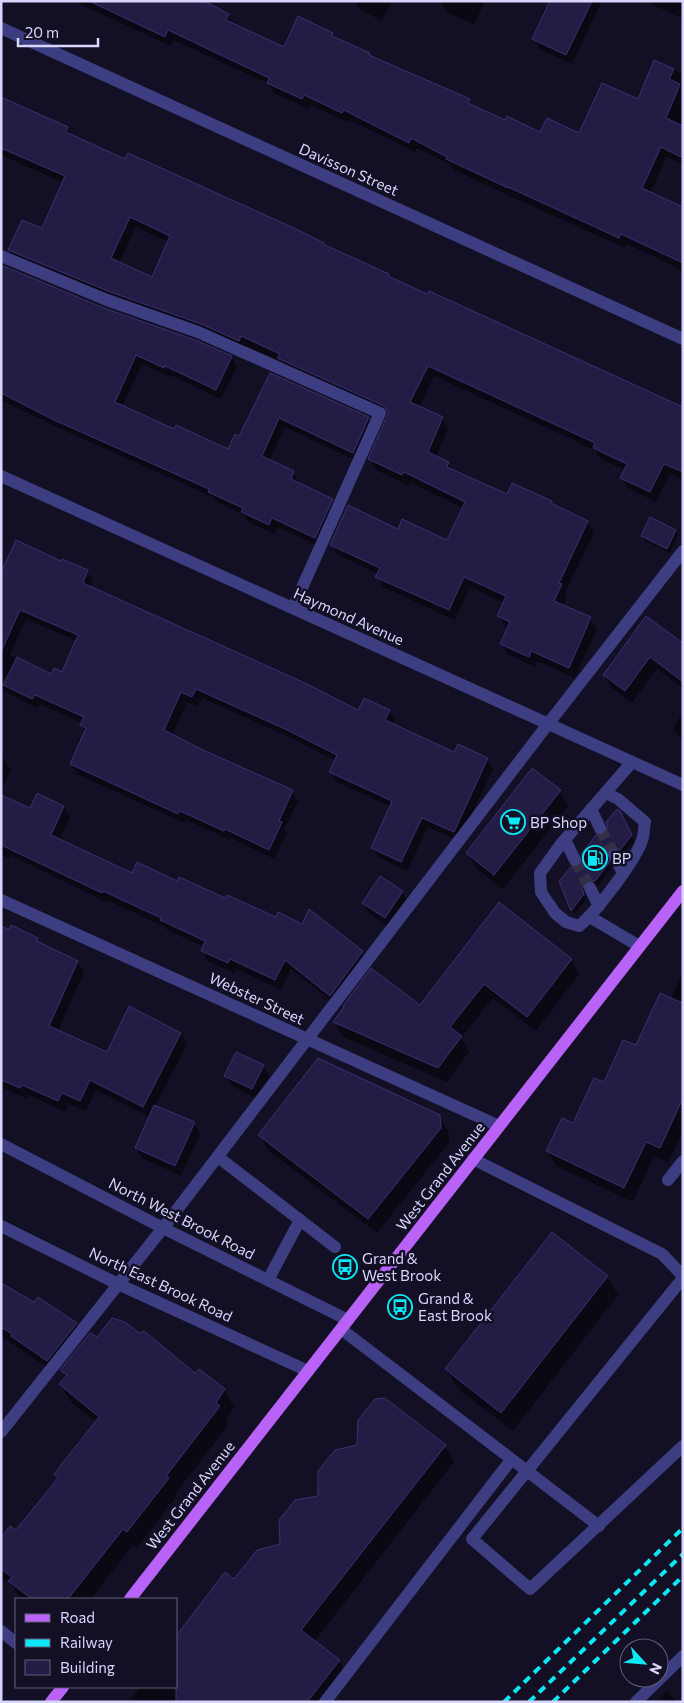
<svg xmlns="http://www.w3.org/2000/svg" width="684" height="1703" viewBox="0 0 684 1703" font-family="Commissioner,sans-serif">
	<rect width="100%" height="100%" fill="#131025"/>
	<g fill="#0007" fill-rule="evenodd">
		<path d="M 73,1 L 201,1 L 228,15 L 234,25 L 284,49 L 333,34 L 335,38 L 369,54 L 371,58 L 469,100 L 472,106 L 505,122 L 541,134 L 580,135 L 638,100 L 655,62 L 683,74 L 683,165 L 667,157 L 650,193 L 683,208 L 683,275 L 678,268 L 627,244 L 625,248 L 514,198 L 454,170 L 451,165 L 417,148 L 415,152 L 350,120 L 348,122 L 310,105 L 308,109 L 274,93 L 269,84 L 174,40 L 171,46 Z"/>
		<path d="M 355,1 L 392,1 L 382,21 L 359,9 Z"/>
		<path d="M 485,1 L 474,25 L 447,12 L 441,2 Z"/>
		<path d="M 543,1 L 602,1 L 572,64 L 539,49 L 534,38 L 550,4 Z"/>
		<path d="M 645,1 L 683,1 L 683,19 Z"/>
		<path d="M 1,98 L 68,128 L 73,137 L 126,161 L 295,231 L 323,244 L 325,246 L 388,275 L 390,278 L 683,408 L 683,480 L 670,474 L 656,502 L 628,488 L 622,478 L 625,470 L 600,459 L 595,450 L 434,376 L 419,407 L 442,418 L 448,429 L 436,457 L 448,463 L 453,471 L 507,496 L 551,502 L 554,506 L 588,522 L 594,533 L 565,592 L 567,596 L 563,606 L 590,618 L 597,629 L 575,678 L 537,661 L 535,667 L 507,654 L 501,643 L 508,628 L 505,626 L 499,616 L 504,603 L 470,587 L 455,620 L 383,587 L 377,577 L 378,574 L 338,555 L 332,545 L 398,530 L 447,542 L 463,508 L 410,482 L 408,485 L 376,470 L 370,459 L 388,415 L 388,412 L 381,400 L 379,401 L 387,414 L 285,369 L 280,361 L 247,346 L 245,351 L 16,261 L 9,250 L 42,230 L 64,183 L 1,155 ZM 136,227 L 169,242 L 152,278 L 119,263 Z"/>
		<path d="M 1,268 L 231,357 L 237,367 L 221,399 L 170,375 L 170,377 L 142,364 L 122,407 L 174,431 L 228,451 L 240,438 L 271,375 L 368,418 L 374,428 L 359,462 L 285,427 L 269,461 L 293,472 L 299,482 L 298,484 L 332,500 L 338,509 L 321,547 L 278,527 L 275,534 L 248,522 L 244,515 L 215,501 L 213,497 L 61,429 L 1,400 Z"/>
		<path d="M 675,530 L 678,535 L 670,553 L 645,541 L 642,536 Z"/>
		<path d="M 62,562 L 87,571 L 93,581 L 90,587 L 358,712 L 389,711 L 395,721 L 393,725 L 455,754 L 487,759 L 493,769 L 459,841 L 428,827 L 407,871 L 378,857 L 373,848 L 391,807 L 337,782 L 331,772 L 336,761 L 291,738 L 202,698 L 198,707 L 187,702 L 172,735 L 204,752 L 292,791 L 298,801 L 284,830 L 287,833 L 274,859 L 231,838 L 230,840 L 186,820 L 184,823 L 77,774 L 71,764 L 86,732 L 82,725 L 82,723 L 40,704 L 38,708 L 1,690 L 1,575 ZM 26,619 L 77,641 L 62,673 L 52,676 L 10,655 Z"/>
		<path d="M 647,618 L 683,645 L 683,688 L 657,669 L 632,703 L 612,688 L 604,675 Z"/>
		<path d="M 683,711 L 683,743 L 673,729 Z"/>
		<path d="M 1,758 L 5,760 L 11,770 L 1,791 Z"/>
		<path d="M 560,791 L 568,806 L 503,889 L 476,868 L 468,853 Z"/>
		<path d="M 1,796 L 31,810 L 64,807 L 70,817 L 59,840 L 132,875 L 178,883 L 276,919 L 303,926 L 310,911 L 362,952 L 368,963 L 336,1005 L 291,969 L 281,990 L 236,969 L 234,973 L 208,961 L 202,951 L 204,947 L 167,930 L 165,927 L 109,901 L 108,903 L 12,856 L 10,859 L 1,855 Z"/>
		<path d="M 622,818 L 634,841 L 623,854 L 617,851 L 610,855 L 608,861 L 611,869 L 598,886 L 593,884 L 586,888 L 584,894 L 586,900 L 574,915 L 560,882 L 575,869 L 582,866 L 600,837 L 607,834 Z"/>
		<path d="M 402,891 L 408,902 L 391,928 L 369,913 L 363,903 Z"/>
		<path d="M 499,904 L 571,959 L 579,974 L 536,1031 L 493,998 L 461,1038 L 469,1052 L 447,1082 L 343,1037 L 335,1022 L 420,1006 Z"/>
		<path d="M 1,927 L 38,939 L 41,945 L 78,962 L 84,972 L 58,1031 L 108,1054 L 181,1034 L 187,1045 L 155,1106 L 194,1123 L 200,1134 L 181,1176 L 142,1158 L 136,1148 L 150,1117 L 96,1090 L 86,1111 L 69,1104 L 65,1112 L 28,1095 L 27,1099 L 1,1087 Z"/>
		<path d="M 683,972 L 683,1131 L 668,1163 L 654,1156 L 633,1202 L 556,1166 L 547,1151 L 573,1125 L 605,1084 L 637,1047 L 671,999 Z"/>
		<path d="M 263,1066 L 269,1076 L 258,1099 L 232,1086 L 226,1076 Z"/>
		<path d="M 439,1116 L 448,1131 L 449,1143 L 377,1233 L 268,1150 L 260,1135 Z"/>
		<path d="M 607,1276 L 618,1295 L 513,1431 L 457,1388 L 446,1369 Z"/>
		<path d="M 1,1285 L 34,1304 L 76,1324 L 83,1337 L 55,1373 L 1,1336 Z"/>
		<path d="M 97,1339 L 196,1374 L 224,1390 L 234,1407 L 226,1419 L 229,1424 L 176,1493 L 177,1496 L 137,1548 L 133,1545 L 91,1599 L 21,1599 L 12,1585 L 1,1577 L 1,1540 L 16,1532 L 58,1480 L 55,1474 L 96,1422 L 70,1401 L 60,1384 L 66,1377 L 62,1370 Z"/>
		<path d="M 445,1446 L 454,1462 L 314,1642 L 339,1661 L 348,1677 L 329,1702 L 129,1702 L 140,1687 L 176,1687 L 234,1581 L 281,1545 Z"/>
		<path d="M 667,1691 L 677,1702 L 656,1702 Z"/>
	</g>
	<g fill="#231d45" stroke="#3a3070" fill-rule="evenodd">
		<path d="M 89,1 L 204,1 L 229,14 L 226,20 L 284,47 L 298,16 L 333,33 L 332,36 L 370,53 L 369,55 L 470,99 L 468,103 L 505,120 L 507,116 L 540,132 L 547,118 L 579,133 L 602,83 L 638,99 L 654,60 L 674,69 L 669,79 L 680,84 L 666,118 L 683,126 L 683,158 L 661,147 L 642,188 L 683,207 L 683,263 L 621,234 L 619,238 L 508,187 L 508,188 L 446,159 L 447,157 L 411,138 L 409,143 L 344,110 L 342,113 L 304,95 L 302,99 L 267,83 L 269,78 L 168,30 L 165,37 Z"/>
		<path d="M 550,1 L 592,1 L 566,55 L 532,39 Z"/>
		<path d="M 1,97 L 68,127 L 66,132 L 125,159 L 128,153 L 296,229 L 324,243 L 323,244 L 389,274 L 388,276 L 427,294 L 429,291 L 683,407 L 683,472 L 664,464 L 650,492 L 620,478 L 627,464 L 593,448 L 595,443 L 428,366 L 410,402 L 443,417 L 428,452 L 449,462 L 447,467 L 507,494 L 512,483 L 552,501 L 551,503 L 588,521 L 559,583 L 562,584 L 554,601 L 591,617 L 569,668 L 531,651 L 529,657 L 500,644 L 510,622 L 497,616 L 506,596 L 464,577 L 449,610 L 375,577 L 380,568 L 330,545 L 348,505 L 398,529 L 402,519 L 447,540 L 465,502 L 404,472 L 402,475 L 368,459 L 387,416 L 388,412 L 384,406 L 277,358 L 280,354 L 241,336 L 239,341 L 201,324 L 110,292 L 8,250 L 22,220 L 42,228 L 65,176 L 1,148 ZM 130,217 L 170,236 L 152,277 L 111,258 Z"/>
		<path d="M 1,265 L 104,308 L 195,340 L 232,356 L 216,390 L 165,366 L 164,368 L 136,355 L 115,402 L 174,429 L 176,425 L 228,449 L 235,434 L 239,436 L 270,373 L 369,417 L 353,453 L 279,418 L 262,456 L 294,471 L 291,479 L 333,499 L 315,538 L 272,518 L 269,525 L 241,512 L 243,508 L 208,492 L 209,489 L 54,420 L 1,393 Z"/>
		<path d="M 650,517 L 676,530 L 667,549 L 641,536 Z"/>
		<path d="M 16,540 L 61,561 L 62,559 L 88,570 L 83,583 L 305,683 L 358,710 L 364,698 L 390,710 L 385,720 L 454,752 L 458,744 L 488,758 L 454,832 L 422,818 L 401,862 L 371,848 L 392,801 L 329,772 L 337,755 L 285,729 L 196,689 L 192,697 L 181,692 L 164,730 L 205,751 L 293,790 L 279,821 L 282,822 L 269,850 L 225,829 L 224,831 L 180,811 L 178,814 L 70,764 L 86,728 L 80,725 L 84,717 L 35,695 L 32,699 L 3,685 L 17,657 L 51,674 L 54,668 L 62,672 L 78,635 L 20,610 L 1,652 L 1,572 Z"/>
		<path d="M 646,616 L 683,643 L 683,682 L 650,657 L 625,691 L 603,675 Z"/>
		<path d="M 532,768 L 561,790 L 494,875 L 466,853 Z"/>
		<path d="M 37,793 L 64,806 L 51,835 L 132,873 L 137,862 L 177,881 L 179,877 L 225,898 L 227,895 L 276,917 L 278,912 L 302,924 L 309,909 L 363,951 L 330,996 L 285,960 L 275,980 L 230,959 L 228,963 L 201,951 L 205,941 L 160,920 L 161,918 L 103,891 L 102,893 L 1,845 L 1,795 L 30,808 Z"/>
		<path d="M 617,809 L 620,811 L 632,835 L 620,850 L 614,847 L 608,850 L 606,855 L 609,863 L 595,881 L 590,880 L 584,883 L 582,888 L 584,894 L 571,911 L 559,881 L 571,867 L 575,868 L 581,865 L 583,860 L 581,854 L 596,835 L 600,836 L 606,833 L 608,828 L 606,822 Z"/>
		<path d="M 380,876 L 403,891 L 385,918 L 362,903 Z"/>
		<path d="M 499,902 L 572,959 L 527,1017 L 484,984 L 450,1027 L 462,1036 L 438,1068 L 333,1022 L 344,1007 L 343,1006 L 371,968 L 420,1005 Z"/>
		<path d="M 11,925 L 38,938 L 37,941 L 78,961 L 49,1026 L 107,1052 L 129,1006 L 181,1033 L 143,1107 L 90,1080 L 80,1101 L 62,1093 L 58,1101 L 22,1085 L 20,1088 L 1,1080 L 1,926 L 9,929 Z"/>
		<path d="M 660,993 L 683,1003 L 683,1098 L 660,1148 L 646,1142 L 624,1188 L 546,1151 L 562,1118 L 573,1123 L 594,1078 L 604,1082 L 623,1040 L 636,1045 Z"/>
		<path d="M 236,1052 L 264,1065 L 252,1089 L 224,1076 Z"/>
		<path d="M 318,1058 L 440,1115 L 441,1128 L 368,1219 L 258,1135 Z"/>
		<path d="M 154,1105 L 195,1122 L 175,1166 L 135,1148 Z"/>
		<path d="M 552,1232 L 608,1276 L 501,1413 L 445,1369 Z"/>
		<path d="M 1,1283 L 34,1302 L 38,1297 L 77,1323 L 47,1361 L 11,1336 L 12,1334 L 1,1327 Z"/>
		<path d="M 112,1318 L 125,1322 L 139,1333 L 144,1331 L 195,1373 L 199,1369 L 225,1389 L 216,1403 L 220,1406 L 166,1476 L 169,1478 L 127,1532 L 123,1529 L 68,1599 L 32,1599 L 8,1581 L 12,1577 L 1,1569 L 1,1538 L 10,1526 L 16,1530 L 58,1478 L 54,1474 L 99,1417 L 59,1384 L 67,1375 L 60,1370 L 90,1333 L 97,1337 Z"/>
		<path d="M 385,1398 L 446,1445 L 301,1630 L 340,1660 L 307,1702 L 176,1702 L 176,1636 L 225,1572 L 234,1579 L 257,1550 L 280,1544 L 279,1520 L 295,1500 L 318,1496 L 318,1471 L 335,1450 L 357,1445 L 358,1420 L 375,1399 Z"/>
	</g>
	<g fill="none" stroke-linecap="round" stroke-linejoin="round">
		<g stroke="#312e45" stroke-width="12" stroke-dasharray="12 6" stroke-linecap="butt">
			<path d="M 600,828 L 614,855"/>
			<path d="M 575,860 L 590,888"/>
		</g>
		<g stroke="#3d3e82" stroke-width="12">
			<path d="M 1,28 L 683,339"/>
			<path d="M 1,256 L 107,300 L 198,332 L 380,413 L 293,608"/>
			<path d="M 1,476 L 683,785"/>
			<path d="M 606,793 L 618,799 L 645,822 C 644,827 644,832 643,837 C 638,858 596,912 579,926 L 566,922 L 555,913 L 541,892 L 540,873 L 561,844 L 632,762"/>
			<path d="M 591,809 L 600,828"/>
			<path d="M 565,840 L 575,860"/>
			<path d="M 614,855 L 623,873"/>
			<path d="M 590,888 L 599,906"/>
			<path d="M 1,900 L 499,1126"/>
			<path d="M 590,917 L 639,946"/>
			<path d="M 1,1144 L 163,1228 L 348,1320"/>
			<path d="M 218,1157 L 335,1247"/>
			<path d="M 473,1159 L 662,1254 L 683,1276"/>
			<path d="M 668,1180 L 683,1161"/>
			<path d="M 1,1226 L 118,1284 L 308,1371"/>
			<path d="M 683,1278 L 472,1539 L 530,1589 L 683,1446"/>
			<path d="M 268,1280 L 300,1220"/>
			<path d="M 341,1329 L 599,1526"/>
			<path d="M 1,1432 L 163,1228 L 548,724 L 683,551"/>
			<path d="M 1,1631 L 16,1643"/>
			<path d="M 325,1702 L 511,1460"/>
			<path d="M 636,1702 L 683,1656"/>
		</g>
		<g stroke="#b962f8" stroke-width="12">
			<path d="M 130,1599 L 683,891"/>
			<path d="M 51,1702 L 63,1687"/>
		</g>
		<g stroke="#0be7f4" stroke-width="4" stroke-dasharray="8 6" stroke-linecap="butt">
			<path d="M 504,1702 L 683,1528"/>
			<path d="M 529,1702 L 683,1554"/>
			<path d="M 553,1702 L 683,1576"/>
		</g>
	</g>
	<defs>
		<symbol id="supermarket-ring" viewBox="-11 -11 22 22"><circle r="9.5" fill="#131025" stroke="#0be7f4" stroke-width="1.5"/><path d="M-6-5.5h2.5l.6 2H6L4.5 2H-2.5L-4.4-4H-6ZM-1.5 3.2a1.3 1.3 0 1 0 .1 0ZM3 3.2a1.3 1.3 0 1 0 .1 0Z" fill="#0be7f4"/></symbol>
		<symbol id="fuel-ring" viewBox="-11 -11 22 22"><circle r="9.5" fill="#131025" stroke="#0be7f4" stroke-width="1.5"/><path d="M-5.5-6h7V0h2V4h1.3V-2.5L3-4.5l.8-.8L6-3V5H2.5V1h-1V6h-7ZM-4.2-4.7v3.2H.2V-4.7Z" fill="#0be7f4"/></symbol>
		<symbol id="bus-ring" viewBox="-11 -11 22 22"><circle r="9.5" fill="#131025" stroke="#0be7f4" stroke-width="1.5"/><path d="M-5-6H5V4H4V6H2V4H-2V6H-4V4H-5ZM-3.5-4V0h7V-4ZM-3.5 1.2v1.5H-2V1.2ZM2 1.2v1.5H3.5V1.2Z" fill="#0be7f4"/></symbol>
	</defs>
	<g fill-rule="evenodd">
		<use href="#supermarket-ring" x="499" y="808" width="28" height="28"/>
		<use href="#fuel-ring" x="581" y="844" width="28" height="28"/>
		<use href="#bus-ring" x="331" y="1253" width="28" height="28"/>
		<use href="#bus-ring" x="386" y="1293" width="28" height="28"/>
	</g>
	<g text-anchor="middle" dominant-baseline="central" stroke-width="5" stroke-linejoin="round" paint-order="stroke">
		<g font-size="15" fill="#d8d6fd" stroke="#131025">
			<text transform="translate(349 169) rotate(24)">Davisson Street</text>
			<text transform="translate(349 616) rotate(24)">Haymond Avenue</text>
			<text transform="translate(257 998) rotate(25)">Webster Street</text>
			<text transform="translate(440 1176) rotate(-52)">West Grand Avenue</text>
			<text transform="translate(182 1218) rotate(27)">North West Brook Road</text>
			<text transform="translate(161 1284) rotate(25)">North East Brook Road</text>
			<text transform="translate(190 1495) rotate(-52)">West Grand Avenue</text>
		</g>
		<g font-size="15" fill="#d8d6fd" stroke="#131025" text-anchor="start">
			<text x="530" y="822">BP Shop</text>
			<text x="612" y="858">BP</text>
			<text x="362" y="1258">Grand &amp;<tspan x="362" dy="17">West Brook</tspan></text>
			<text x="418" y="1298">Grand &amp;<tspan x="418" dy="17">East Brook</tspan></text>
		</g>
	</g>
	<rect width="684" height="1703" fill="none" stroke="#d8d6fd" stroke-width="5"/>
	<rect x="15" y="1598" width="162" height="90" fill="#131025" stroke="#625f7b"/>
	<rect x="25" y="1614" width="25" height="8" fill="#b962f8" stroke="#625f7b"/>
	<text x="60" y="1623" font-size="15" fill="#d8d6fd">Road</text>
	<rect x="25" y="1639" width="25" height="8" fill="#0be7f4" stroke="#625f7b"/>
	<text x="60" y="1648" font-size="15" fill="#d8d6fd">Railway</text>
	<rect x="25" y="1660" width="25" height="15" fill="#231d45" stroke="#625f7b"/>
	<text x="60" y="1673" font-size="15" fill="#d8d6fd">Building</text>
	<g transform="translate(644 1663) rotate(116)"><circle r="24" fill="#131025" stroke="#625f7b"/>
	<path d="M0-4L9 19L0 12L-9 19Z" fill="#0be7f4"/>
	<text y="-8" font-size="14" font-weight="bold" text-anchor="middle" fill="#d8d6fd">N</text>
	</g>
	<path d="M18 38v8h80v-8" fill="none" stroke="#d8d6fd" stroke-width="2.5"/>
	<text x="25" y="38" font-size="15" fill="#d8d6fd" stroke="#131025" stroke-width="4" paint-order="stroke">20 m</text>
</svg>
